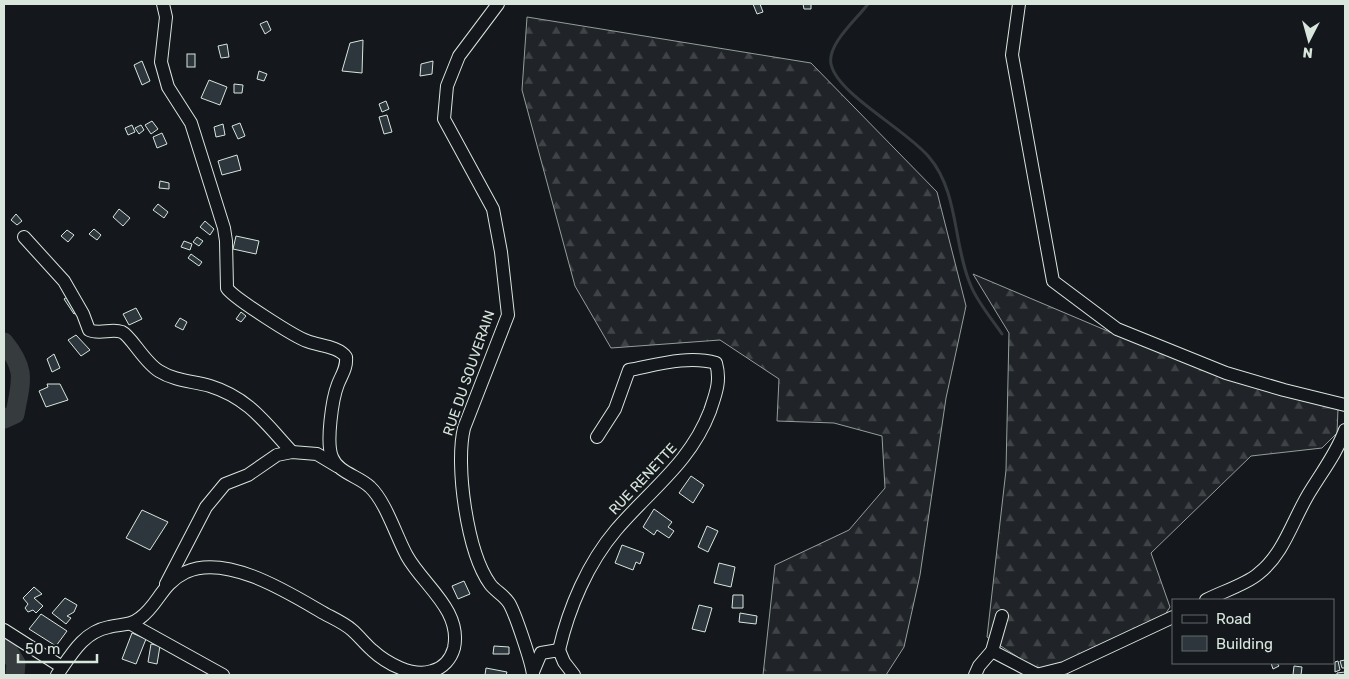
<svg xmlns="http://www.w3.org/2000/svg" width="1349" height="679" viewBox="0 0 1349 679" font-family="Rubik,sans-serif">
	<defs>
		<pattern id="forest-firs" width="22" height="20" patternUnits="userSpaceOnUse" patternTransform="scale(1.25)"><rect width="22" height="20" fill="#202428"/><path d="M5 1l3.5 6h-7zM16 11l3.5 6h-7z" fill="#404447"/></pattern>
	</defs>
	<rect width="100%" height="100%" fill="#14181c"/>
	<g fill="url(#forest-firs)" stroke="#939e99">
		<path d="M 527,17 L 811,63 L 937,192 L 966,306 L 946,398 L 920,575 L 904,647 L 886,675 L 763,675 L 775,565 L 849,530 L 885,488 L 882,436 L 834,423 L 777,421 L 779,379 L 720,340 L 611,348 L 575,286 L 522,90 Z"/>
		<path d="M 973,274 L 1143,346 L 1338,409 L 1337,433 L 1322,448 L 1251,456 L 1151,553 L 1170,607 L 1155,630 L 1039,671 L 987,637 L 1006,470 L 1009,333 Z"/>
	</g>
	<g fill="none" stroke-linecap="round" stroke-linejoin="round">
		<path stroke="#363b3e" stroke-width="3" d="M 868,4 C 857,19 827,44 831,64 C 837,94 907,130 929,157 C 959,192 953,245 971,286 C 978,303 992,319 1002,334"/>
		<g stroke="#363b3e" stroke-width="19">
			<path d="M 4,342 C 27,370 21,381 15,414 L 4,419"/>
			<path d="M 4,644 L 16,663 L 15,675"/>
		</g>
	</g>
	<g fill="#2c363c" stroke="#d8e6dc">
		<path d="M 753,4 L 760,4 L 763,12 L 757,14 Z"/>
		<path d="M 803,4 L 811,4 L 811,9 L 804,9 Z"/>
		<path d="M 267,21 L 271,30 L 265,34 L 260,24 Z"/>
		<path d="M 363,40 L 362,73 L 342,71 L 350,43 Z"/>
		<path d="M 227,44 L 229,57 L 221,58 L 218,46 Z"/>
		<rect x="187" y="54" width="8" height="13"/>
		<path d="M 142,61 L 150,81 L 142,85 L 134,65 Z"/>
		<path d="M 433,61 L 432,74 L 420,76 L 421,64 Z"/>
		<path d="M 259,71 L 267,74 L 264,81 L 257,79 Z"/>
		<path d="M 209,80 L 227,87 L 220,105 L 201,98 Z"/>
		<path d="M 234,84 L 243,85 L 242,93 L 234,93 Z"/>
		<path d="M 386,101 L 389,109 L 382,112 L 379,104 Z"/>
		<path d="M 387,115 L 392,132 L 384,134 L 379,117 Z"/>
		<path d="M 152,121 L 158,129 L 151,134 L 145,125 Z"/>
		<path d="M 240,123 L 245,136 L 238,139 L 232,126 Z"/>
		<path d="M 223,124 L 225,135 L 216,137 L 214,127 Z"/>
		<path d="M 132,125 L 135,132 L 128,135 L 125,128 Z"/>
		<path d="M 141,125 L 144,130 L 139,134 L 135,128 Z"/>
		<path d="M 162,133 L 167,144 L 157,148 L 153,137 Z"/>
		<path d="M 237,155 L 241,170 L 222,175 L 218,161 Z"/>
		<path d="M 160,181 L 169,183 L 169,189 L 159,188 Z"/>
		<path d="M 158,204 L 168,212 L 164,218 L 153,210 Z"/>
		<path d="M 119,209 L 130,218 L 123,226 L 113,217 Z"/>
		<path d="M 16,214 L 22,221 L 17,225 L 11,220 Z"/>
		<path d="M 205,221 L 214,229 L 210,235 L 200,227 Z"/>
		<path d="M 94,229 L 101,235 L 97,240 L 89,234 Z"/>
		<path d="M 67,230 L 74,235 L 68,242 L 61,236 Z"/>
		<path d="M 236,236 L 259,241 L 256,254 L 233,249 Z"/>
		<path d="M 197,237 L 203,241 L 199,246 L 193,242 Z"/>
		<path d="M 184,241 L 192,244 L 190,250 L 181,247 Z"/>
		<path d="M 191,254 L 202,262 L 199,266 L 188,258 Z"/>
		<path d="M 72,294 L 79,311 L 74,314 L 64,299 Z"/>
		<path d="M 136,308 L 142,319 L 129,325 L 123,314 Z"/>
		<path d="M 241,312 L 246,316 L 241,322 L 236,319 Z"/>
		<path d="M 180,318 L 187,322 L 183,330 L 175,326 Z"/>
		<path d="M 76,335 L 90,350 L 81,356 L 68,340 Z"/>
		<path d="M 54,354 L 60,368 L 52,372 L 47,359 Z"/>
		<path d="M 47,384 L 60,384 L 68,400 L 46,407 L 39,391 L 48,387 Z"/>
		<path d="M 691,476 L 704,485 L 693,503 L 679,493 Z"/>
		<path d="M 654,509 L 672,522 L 668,527 L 674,531 L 669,538 L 657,530 L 654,535 L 643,527 Z"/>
		<path d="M 142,510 L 168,522 L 150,550 L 126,538 Z"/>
		<path d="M 707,526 L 718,531 L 708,552 L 698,547 Z"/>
		<path d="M 622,545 L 644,553 L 640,564 L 636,562 L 633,570 L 615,563 Z"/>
		<path d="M 719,563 L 735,567 L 731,587 L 714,583 Z"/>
		<path d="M 464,581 L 470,594 L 458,599 L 452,586 Z"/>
		<path d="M 34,587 L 42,594 L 34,598 L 43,606 L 36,613 L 33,610 L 28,612 L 25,608 L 28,604 L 23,598 Z"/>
		<path d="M 733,595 L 743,595 L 743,608 L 732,608 Z"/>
		<path d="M 65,598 L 77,605 L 74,612 L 67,616 L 71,618 L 66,624 L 52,613 Z"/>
		<path d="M 699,605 L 712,608 L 705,632 L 692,629 Z"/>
		<path d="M 740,613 L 757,616 L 756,624 L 739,622 Z"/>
		<path d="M 41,614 L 67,631 L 56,646 L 29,629 Z"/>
		<path d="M 132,633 L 146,639 L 136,664 L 122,659 Z"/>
		<path d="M 151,644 L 160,646 L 157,664 L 148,662 Z"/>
		<path d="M 494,646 L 509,647 L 509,654 L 493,654 Z"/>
		<path d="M 1345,660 L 1345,668 L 1342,668 L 1340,661 Z"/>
		<path d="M 1338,661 L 1340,670 L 1335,672 L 1335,662 Z"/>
		<path d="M 1271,663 L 1277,663 L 1279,666 L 1273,669 Z"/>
		<path d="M 1294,666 L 1302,667 L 1301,675 L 1293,675 Z"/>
		<path d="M 486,668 L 507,672 L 506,675 L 485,675 Z"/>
		<path d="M 1345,672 L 1345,675 L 1337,675 L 1337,673 Z"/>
	</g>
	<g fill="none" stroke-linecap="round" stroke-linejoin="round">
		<defs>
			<g id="minor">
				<path d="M 498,4 L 459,56 L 447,86 L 444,119 L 493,209 L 501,252 L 508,315 L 464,428 C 455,465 467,552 490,584 C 495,591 504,595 509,603 C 515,613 532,663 533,675"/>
				<path d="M 1019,4 L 1012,55 L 1053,281 L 1117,329 L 1226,373 L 1284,390 L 1345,405"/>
				<path d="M 24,237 L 64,281 L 83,314 L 89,330 C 100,335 111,328 122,332 C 131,336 144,362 159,371 C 175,381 192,381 210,386 C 249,398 266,424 292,452"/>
				<path d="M 166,584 L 206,507 L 225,484 L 248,475 L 277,455 L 292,452 L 317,454 L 337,466"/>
				<path d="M 1206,600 C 1221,592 1245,585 1258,574 C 1285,553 1293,518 1311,490 C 1324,469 1337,452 1345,430"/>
				<path d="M 131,624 L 223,675"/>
				<path d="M 4,630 L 62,667"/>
				<path d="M 559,650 C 569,607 588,563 616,530 C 651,489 690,463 710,411 C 716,393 721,381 716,363 C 688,355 656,365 629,370 L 615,409 L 597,437"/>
				<path d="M 992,651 L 1036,674"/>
				<path d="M 533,672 L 541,653 L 559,650 L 564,662 L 574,675"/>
				<path d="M 57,675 C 71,655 83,632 109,627 C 121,624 130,626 140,618 C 159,604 161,584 186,572 C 226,554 286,591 320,611 C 330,617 343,622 352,630 C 359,636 365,644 372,650 C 386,663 413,678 432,671 C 443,668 451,659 454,648 C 462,610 423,585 407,556 C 396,536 386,502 370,487 C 359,476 338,473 332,457 C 326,443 332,399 338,384 C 342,374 347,368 346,357 C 338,346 319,346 307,341 C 295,337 232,297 227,288 L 226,241 L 224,228 L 191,123 L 168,87 L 161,62 L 166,17 L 163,4"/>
				<path d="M 975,675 L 979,666 L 992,651 L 1002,616"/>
				<path d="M 1036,675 L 1064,668 L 1173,617"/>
			</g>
		</defs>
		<use href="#minor" stroke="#d8e6dc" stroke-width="14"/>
		<use href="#minor" stroke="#14181c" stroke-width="12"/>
	</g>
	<g text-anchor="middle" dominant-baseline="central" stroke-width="4" stroke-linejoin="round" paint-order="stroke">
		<g font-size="14" fill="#d8e6dc" stroke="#14181c">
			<text transform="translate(469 373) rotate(-71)">RUE DU SOUVERAIN</text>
			<text transform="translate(643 479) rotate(-47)">RUE RENETTE</text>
		</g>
	</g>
	<rect width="1349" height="679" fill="none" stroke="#d8e6dc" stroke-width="10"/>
	<rect x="1172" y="599" width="162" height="65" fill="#14181c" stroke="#626a69"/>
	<rect x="1182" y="615" width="25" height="8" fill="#14181c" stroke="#626a69"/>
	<text x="1216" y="624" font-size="15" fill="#d8e6dc">Road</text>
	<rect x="1182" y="636" width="25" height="15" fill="#2c363c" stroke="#626a69"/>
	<text x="1216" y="649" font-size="15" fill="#d8e6dc">Building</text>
	<g transform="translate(1309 40) rotate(186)" stroke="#14181c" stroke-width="4" paint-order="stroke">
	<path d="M0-4L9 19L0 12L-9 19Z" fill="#d8e6dc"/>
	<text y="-8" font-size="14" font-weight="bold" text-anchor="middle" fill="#d8e6dc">N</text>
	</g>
	<path d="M18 654v8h79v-8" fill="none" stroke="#d8e6dc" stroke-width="2.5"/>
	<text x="25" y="654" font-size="15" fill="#d8e6dc" stroke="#14181c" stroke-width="4" paint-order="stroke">50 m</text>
</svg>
